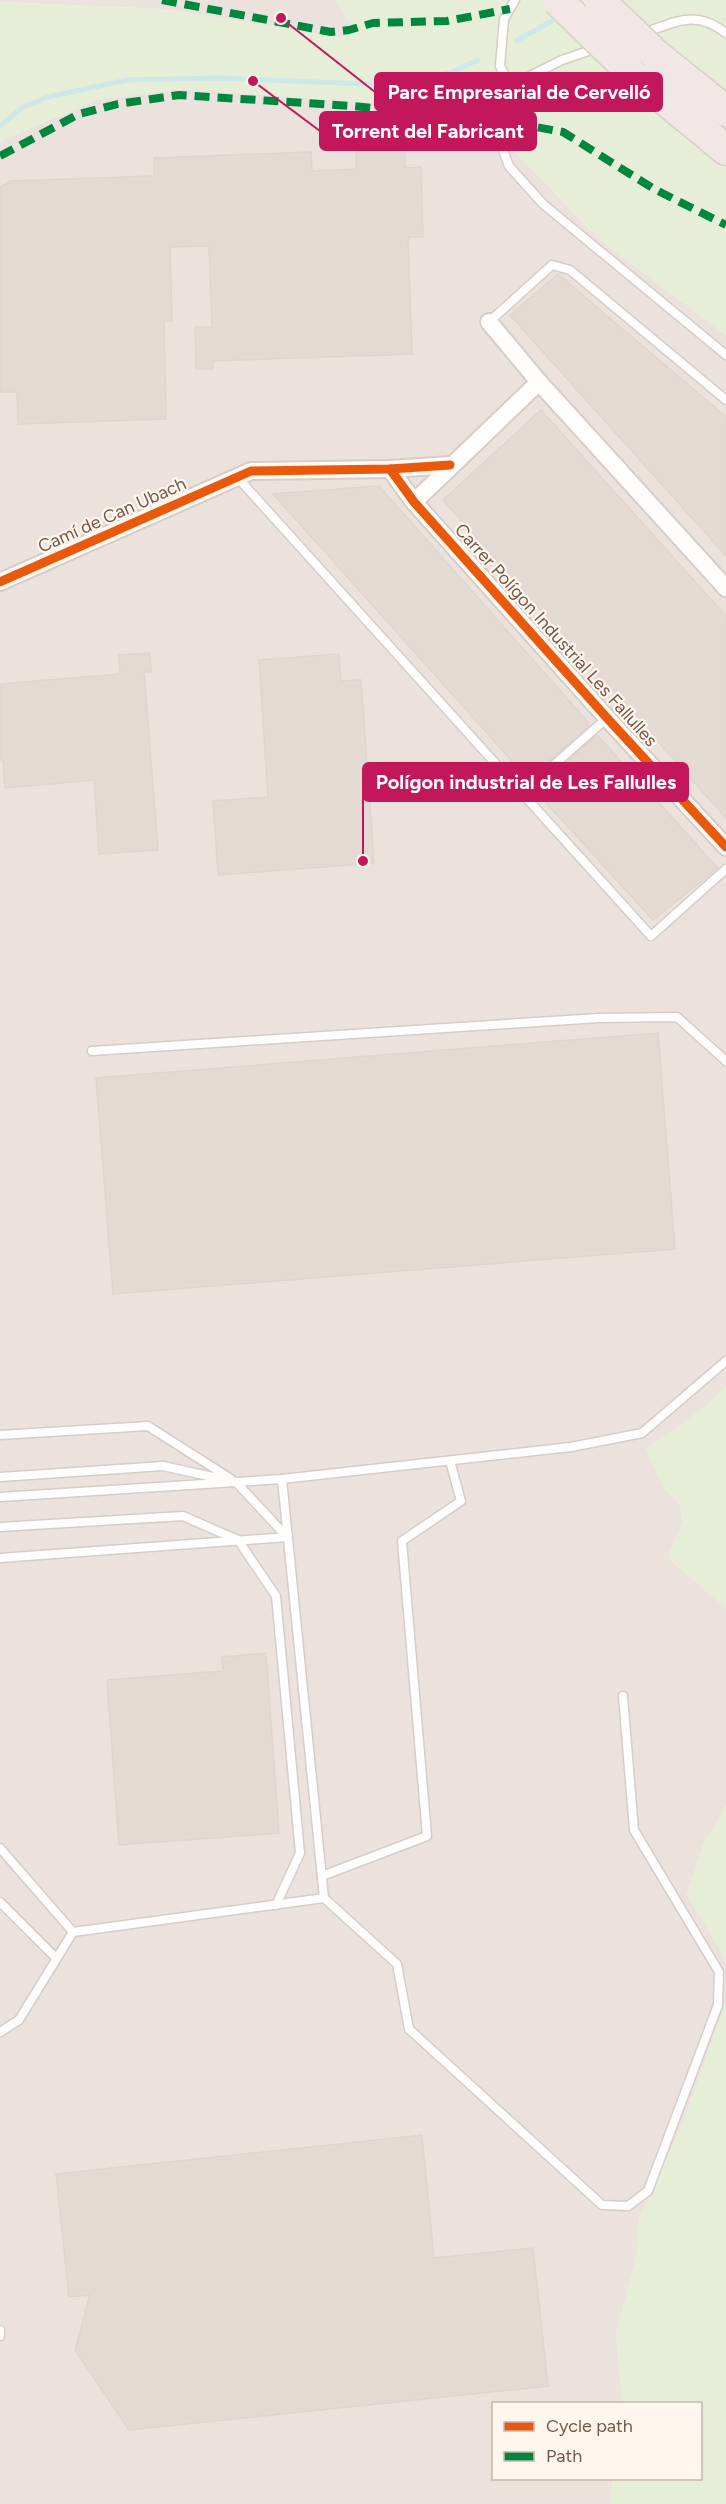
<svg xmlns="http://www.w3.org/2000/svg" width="726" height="2504" viewBox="0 0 726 2504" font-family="Figtree,sans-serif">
	<rect width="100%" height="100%" fill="#f7f2ec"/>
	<g fill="#ebe2dd">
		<path d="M 0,0 L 336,0 L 352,26 L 343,38 L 164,9 L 0,2 Z"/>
		<path d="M 182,89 L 475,110 L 600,240 L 726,335 L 726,1387 L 710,1403 L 662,1486 L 680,1505 L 682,1523 L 668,1558 L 726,1608 L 726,1806 L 704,1843 L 687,1895 L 723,1954 L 726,1967 L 726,2002 L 682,2126 L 639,2218 L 637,2255 L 616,2334 L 623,2403 L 494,2404 L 494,2478 L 613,2479 L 610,2504 L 0,2504 L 0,141 L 99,99 Z"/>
	</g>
	<g fill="#e6eed7">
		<path d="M 336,0 L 726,0 L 726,335 L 600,240 L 475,110 L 182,89 L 99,99 L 0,141 L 0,2 L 164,9 L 343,38 L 352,26 Z"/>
		<path d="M 726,1387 L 726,1608 L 668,1558 L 682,1523 L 680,1505 L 662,1486 L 646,1449 L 710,1403 Z"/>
		<path d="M 726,1806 L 726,1967 L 723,1954 L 687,1895 L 704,1843 Z"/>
		<path d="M 726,2002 L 726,2504 L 610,2504 L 613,2479 L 700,2478 L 700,2404 L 623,2403 L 616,2334 L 637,2255 L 639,2218 L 682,2126 Z"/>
	</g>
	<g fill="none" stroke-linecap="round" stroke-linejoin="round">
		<g stroke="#cee8e8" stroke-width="5">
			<path d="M 516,41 L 559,17"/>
			<path d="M 0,126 L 23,107 L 48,97 L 127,80 L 217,78 L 391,85 L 450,73 L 478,60"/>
		</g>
	</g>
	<g fill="#e4dad4" stroke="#e0d5ce" stroke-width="1.5">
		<path d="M 405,120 L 405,168 L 421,167 L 423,237 L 408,237 L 412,354 L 213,361 L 213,369 L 196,369 L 195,327 L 212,327 L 209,246 L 170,247 L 172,321 L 164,321 L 166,419 L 18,424 L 17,392 L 0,392 L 0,187 L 10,181 L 154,176 L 154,158 L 311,152 L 312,171 L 356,169 L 357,139 L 368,139 L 368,121 Z"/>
		<path d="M 558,274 L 726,417 L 726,556 L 510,315 Z"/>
		<path d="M 541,410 L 726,616 L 726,818 L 443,500 Z"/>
		<path d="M 379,486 L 588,722 L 589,726 L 528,779 L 273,494 Z"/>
		<path d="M 150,653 L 151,672 L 144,672 L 158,850 L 99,854 L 94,780 L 5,788 L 3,760 L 0,760 L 0,684 L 120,674 L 119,655 Z"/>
		<path d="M 339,654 L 341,681 L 361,680 L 374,863 L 218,875 L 213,801 L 268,797 L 259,660 Z"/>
		<path d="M 597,735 L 718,868 L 653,920 L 539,795 L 541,794 L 537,789 Z"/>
		<path d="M 658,1033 L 675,1249 L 113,1294 L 96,1078 Z"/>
		<path d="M 266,1653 L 279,1833 L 119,1845 L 107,1680 L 223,1671 L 222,1657 Z"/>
		<path d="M 422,2135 L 434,2258 L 533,2248 L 548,2386 L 129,2430 L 75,2350 L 90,2295 L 69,2297 L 56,2174 Z"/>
	</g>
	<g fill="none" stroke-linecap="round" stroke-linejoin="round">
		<defs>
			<g id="service">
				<path d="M 515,0 L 504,19 L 500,66 L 507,79 L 495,128 L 509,166 L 543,204 L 726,355"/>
				<path d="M 641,34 C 674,23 694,8 726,33"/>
				<path d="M 507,79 L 511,82 L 524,79 L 562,60 L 597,48"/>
				<path d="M 489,322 L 552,265 L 570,270 L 726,400"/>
				<path d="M 238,478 L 651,936 L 726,869"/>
				<path d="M 521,794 L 607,718"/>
				<path d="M 92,1051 L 598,1018 L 677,1017 L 726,1061"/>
				<path d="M 0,1435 L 148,1426 L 231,1479"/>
				<path d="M 0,1477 L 163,1466 L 236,1482 L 287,1537"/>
				<path d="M 282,1479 L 324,1898 L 397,1964 L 409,2029 L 602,2205 L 628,2206 L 648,2191 L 718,2005 L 719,1972 L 634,1830 L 623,1696"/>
				<path d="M 0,1497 L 282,1479 L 571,1447 L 642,1433 L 726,1361"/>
				<path d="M 0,1527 L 183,1516 L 238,1540 L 276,1596 L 300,1853 L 276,1905"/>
				<path d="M 0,1558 L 288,1537"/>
				<path d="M 0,1848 L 73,1932"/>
				<path d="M 322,1876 L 427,1836 L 402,1541 L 461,1501 L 450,1461"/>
				<path d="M 0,1902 L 56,1958"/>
				<path d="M 0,2032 L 19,2020 L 73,1932 L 324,1898"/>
				<path d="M 0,2330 L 0,2336"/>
			</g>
			<g id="minor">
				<path d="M 489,322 L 539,382"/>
				<path d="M 390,469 L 414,502 L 607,718 L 726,847"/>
				<path d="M 414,502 L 539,382 L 726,588"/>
				<path d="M 0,582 L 251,471 L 390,469 L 450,465"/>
			</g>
			<g id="motorway">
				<path d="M 655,54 L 726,111"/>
				<path d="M 629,70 L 726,150"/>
			</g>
		</defs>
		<use href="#service" stroke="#d6cdc8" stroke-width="11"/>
		<use href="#minor" stroke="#d6cdc8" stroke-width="20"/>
		<use href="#motorway" stroke="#d8cfca" stroke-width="33"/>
		<use href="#service" stroke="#fefdfc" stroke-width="8"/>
		<use href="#minor" stroke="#fefdfc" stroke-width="16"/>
		<use href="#motorway" stroke="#f1e8e5" stroke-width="30"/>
		<defs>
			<g id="motorway-bridge">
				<path d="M 557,0 L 629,70"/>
				<path d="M 599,0 L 655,54"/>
			</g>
		</defs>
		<use href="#motorway-bridge" stroke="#d8cfca" stroke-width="33" stroke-linecap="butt"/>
		<use href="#motorway-bridge" stroke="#f1e8e5" stroke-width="30"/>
		<g stroke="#00873e" stroke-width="8" stroke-dasharray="15 8" stroke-linecap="butt">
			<path d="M 162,0 L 331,32 L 349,30 L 373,23 L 447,21 L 510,9"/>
			<path d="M 0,156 L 79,114 L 118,104 L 179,95 L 352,106 L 497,120 L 563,132 L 654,189 L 726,225"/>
		</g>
		<defs>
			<g id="cycleway">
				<path d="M 390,469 L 414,502 L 607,718 L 726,847"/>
				<path d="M 0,582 L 251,471 L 390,469 L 450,465"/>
			</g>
		</defs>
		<use href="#cycleway" stroke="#fff7ee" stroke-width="13"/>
		<use href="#cycleway" stroke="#e8590c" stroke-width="9"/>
	</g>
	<g text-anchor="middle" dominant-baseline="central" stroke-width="4.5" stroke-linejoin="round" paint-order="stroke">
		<g font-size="18" fill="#76574c" stroke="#fff7ee">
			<text transform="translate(112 515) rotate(-24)">Camí de Can Ubach</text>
			<text transform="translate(556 635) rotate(48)">Carrer Polígon Industrial Les Fallulles</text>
		</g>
	</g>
	<path fill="none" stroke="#c2185b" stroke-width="2" d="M281 18L375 92M253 81L320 131M363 861L363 782"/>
	<g fill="#c2185b" stroke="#fff7ee" stroke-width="2">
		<circle cx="281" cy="18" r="6"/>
		<circle cx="253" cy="81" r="6"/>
		<circle cx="363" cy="861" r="6"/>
	</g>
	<g fill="#c2185b" stroke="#c2185b" stroke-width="2">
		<rect x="375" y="73" width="287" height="38" rx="6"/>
		<rect x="320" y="112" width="216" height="38" rx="6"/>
		<rect x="363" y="763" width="325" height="38" rx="6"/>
	</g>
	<g font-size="20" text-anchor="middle" font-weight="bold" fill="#fff">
		<text x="519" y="99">Parc Empresarial de Cervelló</text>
		<text x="428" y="138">Torrent del Fabricant</text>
		<text x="526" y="789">Polígon industrial de Les Fallulles</text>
	</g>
	<rect x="492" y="2402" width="210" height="78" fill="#fff7ee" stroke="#c8b7ad" stroke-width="1.5"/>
	<rect x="504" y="2422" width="30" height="9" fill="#e8590c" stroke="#c8b7ad" stroke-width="1.5"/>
	<text x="546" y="2432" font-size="18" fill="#76574c">Cycle path</text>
	<rect x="504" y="2452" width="30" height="9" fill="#00873e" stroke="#c8b7ad" stroke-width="1.5"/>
	<text x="546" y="2462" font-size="18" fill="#76574c">Path</text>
</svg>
